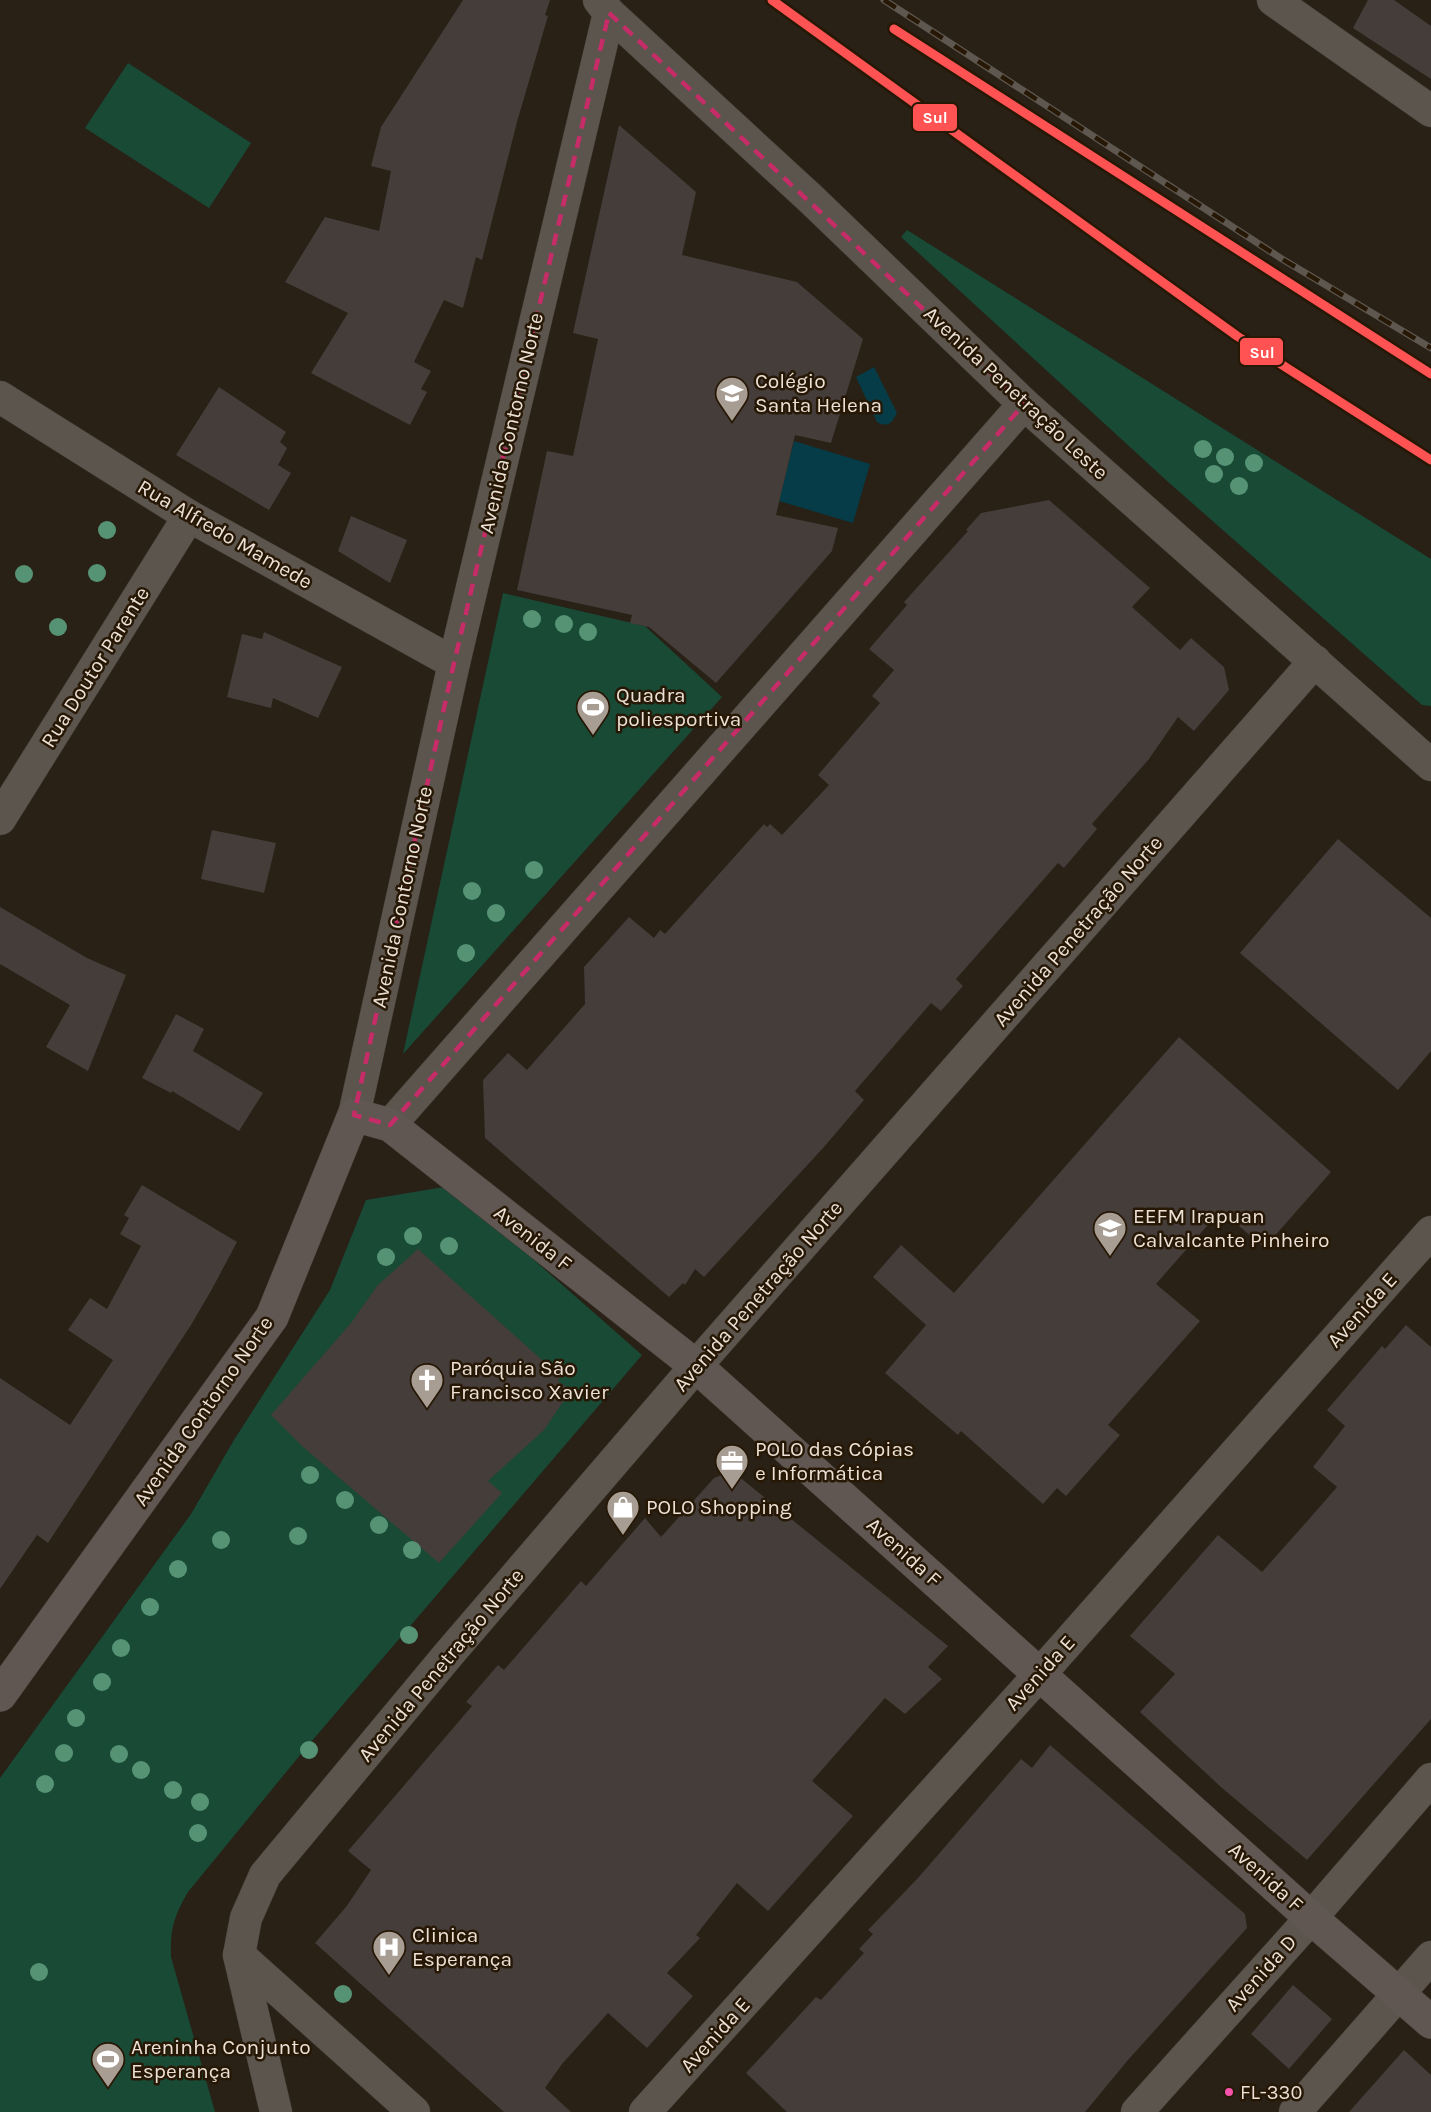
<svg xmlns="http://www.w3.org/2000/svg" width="1431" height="2112" viewBox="0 0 1431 2112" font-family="Karla,sans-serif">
	<rect width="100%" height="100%" fill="#292016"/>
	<g fill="#184a36">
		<path d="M 128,63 L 251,143 L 209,208 L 85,128 Z"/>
		<path d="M 907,230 L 1431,559 L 1431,706 L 1422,705 L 1167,481 L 901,237 Z"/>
		<path d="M 503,593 L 645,626 L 722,697 L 403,1054 Z"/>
		<path d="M 450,1186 L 642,1355 L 305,1749 L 188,1892 C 174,1916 170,1929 171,1957 L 215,2112 L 0,2112 L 0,1778 L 191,1514 L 234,1440 L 330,1290 L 366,1200 Z"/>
	</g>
	<g fill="#063c47">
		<path d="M 874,367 L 897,413 C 892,423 888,428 877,422 L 856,377 Z"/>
		<path d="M 794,441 L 870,464 L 853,523 L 779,501 Z"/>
	</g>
	<g fill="#453d3a">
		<path d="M 463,0 L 550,0 L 545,15 L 548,16 L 517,122 L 482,260 L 476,257 L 463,308 L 444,300 L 414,362 L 431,371 L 421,389 L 427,392 L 410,425 L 311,373 L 348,313 L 285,282 L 325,217 L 379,231 L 391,171 L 371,166 L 381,127 Z"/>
		<path d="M 1368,0 L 1394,0 L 1431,26 L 1431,79 L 1353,28 Z"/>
		<path d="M 619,125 L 696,192 L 682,255 L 797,282 L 863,339 L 831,443 L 795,435 L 776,515 L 838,528 L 832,551 L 716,683 L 649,627 L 630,623 L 632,615 L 517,590 L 547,451 L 573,456 L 598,339 L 573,333 Z"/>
		<path d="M 219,387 L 286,432 L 280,442 L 287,448 L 278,465 L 291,473 L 269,510 L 176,455 Z"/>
		<path d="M 1049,500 L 1150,588 L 1132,607 L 1180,650 L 1191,638 L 1224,667 L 1229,690 L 1194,731 L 1178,717 L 1149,759 L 1092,824 L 1097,829 L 1064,868 L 1058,863 L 956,979 L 963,986 L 941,1011 L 931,1003 L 855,1091 L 864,1100 L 824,1147 L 704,1277 L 695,1269 L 685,1285 L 683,1283 L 669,1297 L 485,1138 L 483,1080 L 508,1053 L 527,1070 L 585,1004 L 584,967 L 629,917 L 654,938 L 660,930 L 665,934 L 764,824 L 767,827 L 770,824 L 782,835 L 829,785 L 818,775 L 880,703 L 872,696 L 894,670 L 869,649 L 907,605 L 904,602 L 968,531 L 966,530 L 981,513 Z"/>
		<path d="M 351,516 L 407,540 L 390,583 L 338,551 Z"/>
		<path d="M 264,632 L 342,667 L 318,718 L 273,698 L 271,708 L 227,697 L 242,634 L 262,639 Z"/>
		<path d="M 212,830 L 276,843 L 264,893 L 201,879 Z"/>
		<path d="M 1338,839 L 1431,918 L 1431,1051 L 1398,1090 L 1240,953 Z"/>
		<path d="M 0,907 L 87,958 L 126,975 L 88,1071 L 46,1047 L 70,1005 L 0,964 Z"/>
		<path d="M 176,1014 L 204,1029 L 193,1051 L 263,1093 L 239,1131 L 172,1091 L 171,1093 L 142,1078 Z"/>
		<path d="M 1179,1037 L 1331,1172 L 1264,1248 L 1221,1210 L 1156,1284 L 1200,1321 L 1108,1425 L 1120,1435 L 1066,1496 L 1057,1488 L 1043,1504 L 961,1431 L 958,1435 L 885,1373 L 926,1325 L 873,1277 L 901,1245 L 954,1293 Z"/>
		<path d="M 142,1185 L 237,1242 L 212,1289 L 191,1325 L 48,1543 L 37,1535 L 0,1589 L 0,1378 L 70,1425 L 113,1360 L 68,1330 L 90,1298 L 107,1309 L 141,1246 L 120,1234 L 129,1218 L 124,1215 Z"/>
		<path d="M 418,1249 L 561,1377 L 558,1381 L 571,1390 L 544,1430 L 488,1481 L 502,1493 L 439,1563 L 303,1447 L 271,1415 L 351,1323 L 377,1286 Z"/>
		<path d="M 1406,1325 L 1431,1347 L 1431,1719 L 1307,1860 L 1221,1787 L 1140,1712 L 1175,1674 L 1130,1636 L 1218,1535 L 1262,1572 L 1310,1518 L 1337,1487 L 1313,1467 L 1345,1426 L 1327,1410 L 1382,1346 L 1385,1349 Z"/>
		<path d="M 732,1471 L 948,1646 L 928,1667 L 942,1679 L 905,1714 L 885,1698 L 812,1781 L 853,1816 L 768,1911 L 737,1883 L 696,1935 L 700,1938 L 667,1973 L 693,1996 L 647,2048 L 608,2013 L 562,2064 L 545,2088 L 571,2112 L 504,2112 L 315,1943 L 346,1907 L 371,1870 L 348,1851 L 472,1706 L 466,1702 L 498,1665 L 504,1670 L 581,1581 L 586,1586 L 645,1518 L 661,1537 L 714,1478 Z"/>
		<path d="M 1050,1745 L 1245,1914 L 1247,1928 L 1128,2060 L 1085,2112 L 787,2112 L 746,2073 L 816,1997 L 821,2000 L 864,1953 L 859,1949 L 873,1934 L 868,1930 L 918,1878 L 1021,1759 L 1032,1768 Z"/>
		<path d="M 1293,1985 L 1332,2019 L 1289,2069 L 1251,2034 Z"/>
		<path d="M 1404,2050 L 1431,2075 L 1431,2112 L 1349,2112 Z"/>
	</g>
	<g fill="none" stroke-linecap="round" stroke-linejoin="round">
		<defs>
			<g id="street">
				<path d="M 599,0 L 609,13 L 811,199 L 1024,404 L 1431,765"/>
				<path d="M 1273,0 L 1431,111"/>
				<path d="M 0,397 L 189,516 L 454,663"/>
				<path d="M 0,819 L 189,516"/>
				<path d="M 354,1115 L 454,663 L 609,13"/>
				<path d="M 390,1125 L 1024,404"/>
				<path d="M 239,1955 L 414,2112"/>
				<path d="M 276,2112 L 239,1955 L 246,1918 L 265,1875 L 448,1655 L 696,1366 L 1315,661"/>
				<path d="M 645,2112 L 1040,1674 L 1431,1232"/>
				<path d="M 1137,2112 L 1311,1918 L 1431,1779"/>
				<path d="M 1295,2112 L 1431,1957"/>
			</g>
			<path id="secondary" d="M 0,1695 L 272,1317 L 354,1115 L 390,1125 L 696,1366 L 1311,1918 L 1431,2022"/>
		</defs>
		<use href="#street" stroke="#413a32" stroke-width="33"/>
		<use href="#secondary" stroke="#413a32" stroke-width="34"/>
		<use href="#street" stroke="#5c554d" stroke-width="32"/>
		<use href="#secondary" stroke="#615752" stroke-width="33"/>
		<defs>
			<path id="rail" d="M 884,0 L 1282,259 L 1431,348"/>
		</defs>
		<use href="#rail" stroke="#5e574f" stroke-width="7"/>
		<use href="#rail" stroke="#271805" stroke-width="4.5" stroke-dasharray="14" stroke-linecap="butt"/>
		<defs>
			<g id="metro-1">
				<path d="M 772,0 L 1237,336 L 1431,460"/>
				<path d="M 894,29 L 1431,374"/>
			</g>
		</defs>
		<use href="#metro-1" stroke="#271805" stroke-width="14"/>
		<use href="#metro-1" stroke="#ff5353" stroke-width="9"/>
	</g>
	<g fill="#569374">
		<circle cx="1203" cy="449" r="9"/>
		<circle cx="1225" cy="457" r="9"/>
		<circle cx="1254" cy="463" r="9"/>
		<circle cx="1214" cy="474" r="9"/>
		<circle cx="1239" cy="486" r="9"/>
		<circle cx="107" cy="530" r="9"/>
		<circle cx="97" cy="573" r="9"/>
		<circle cx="24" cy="574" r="9"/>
		<circle cx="532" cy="619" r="9"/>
		<circle cx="564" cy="624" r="9"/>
		<circle cx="58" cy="627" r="9"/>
		<circle cx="588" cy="632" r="9"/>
		<circle cx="534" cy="870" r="9"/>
		<circle cx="472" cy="891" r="9"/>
		<circle cx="496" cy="913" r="9"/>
		<circle cx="466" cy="953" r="9"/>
		<circle cx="413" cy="1236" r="9"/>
		<circle cx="449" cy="1246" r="9"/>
		<circle cx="386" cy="1257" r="9"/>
		<circle cx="310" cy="1475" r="9"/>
		<circle cx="345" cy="1500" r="9"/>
		<circle cx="379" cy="1525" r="9"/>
		<circle cx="298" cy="1536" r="9"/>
		<circle cx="221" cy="1540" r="9"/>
		<circle cx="412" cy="1550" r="9"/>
		<circle cx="178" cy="1569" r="9"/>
		<circle cx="150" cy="1607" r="9"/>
		<circle cx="409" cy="1635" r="9"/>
		<circle cx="121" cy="1648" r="9"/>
		<circle cx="102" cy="1682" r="9"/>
		<circle cx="76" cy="1718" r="9"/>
		<circle cx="309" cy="1750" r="9"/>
		<circle cx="64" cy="1753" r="9"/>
		<circle cx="119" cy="1754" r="9"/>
		<circle cx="141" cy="1770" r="9"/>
		<circle cx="45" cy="1784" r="9"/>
		<circle cx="173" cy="1790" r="9"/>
		<circle cx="200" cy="1802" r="9"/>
		<circle cx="198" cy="1833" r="9"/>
		<circle cx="39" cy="1972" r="9"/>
		<circle cx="343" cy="1994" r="9"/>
	</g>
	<path fill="none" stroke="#c62c67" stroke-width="4.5" stroke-dasharray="12 8" stroke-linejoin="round" d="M 609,13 L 1024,404 L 390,1125 L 354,1115 L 454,663 Z"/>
	<defs>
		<symbol id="school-pin" viewBox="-11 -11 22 30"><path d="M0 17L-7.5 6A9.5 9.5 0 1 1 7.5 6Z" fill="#a89d93" stroke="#271805"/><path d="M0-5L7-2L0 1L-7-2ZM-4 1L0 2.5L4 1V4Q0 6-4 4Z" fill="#fff"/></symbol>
		<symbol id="stadium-pin" viewBox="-11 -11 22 30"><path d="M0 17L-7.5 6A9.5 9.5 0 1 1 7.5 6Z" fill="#a89d93" stroke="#271805"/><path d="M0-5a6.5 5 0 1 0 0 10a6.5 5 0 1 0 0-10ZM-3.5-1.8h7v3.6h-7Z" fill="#fff"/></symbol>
		<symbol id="church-pin" viewBox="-11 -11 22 30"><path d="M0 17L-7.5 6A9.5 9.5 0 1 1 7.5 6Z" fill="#a89d93" stroke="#271805"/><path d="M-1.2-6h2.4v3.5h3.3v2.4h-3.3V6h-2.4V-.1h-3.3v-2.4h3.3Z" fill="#fff"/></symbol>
		<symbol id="office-pin" viewBox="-11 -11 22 30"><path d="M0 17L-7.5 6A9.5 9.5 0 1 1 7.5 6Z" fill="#a89d93" stroke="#271805"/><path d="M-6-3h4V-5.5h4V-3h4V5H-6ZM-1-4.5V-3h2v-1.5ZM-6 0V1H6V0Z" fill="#fff"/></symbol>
		<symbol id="shop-pin" viewBox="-11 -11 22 30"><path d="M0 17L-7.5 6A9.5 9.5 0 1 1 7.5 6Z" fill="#a89d93" stroke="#271805"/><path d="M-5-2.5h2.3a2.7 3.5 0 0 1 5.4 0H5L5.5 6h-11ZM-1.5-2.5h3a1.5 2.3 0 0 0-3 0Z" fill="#fff"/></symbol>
		<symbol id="hospital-pin" viewBox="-11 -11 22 30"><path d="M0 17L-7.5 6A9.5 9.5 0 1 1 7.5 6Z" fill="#a89d93" stroke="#271805"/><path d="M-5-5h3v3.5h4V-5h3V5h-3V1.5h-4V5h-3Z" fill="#fff"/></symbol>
	</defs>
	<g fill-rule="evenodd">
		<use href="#school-pin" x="713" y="374" width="38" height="52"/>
		<use href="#stadium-pin" x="574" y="688" width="38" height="52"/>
		<use href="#school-pin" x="1091" y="1209" width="38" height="52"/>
		<use href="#church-pin" x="408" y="1361" width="38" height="52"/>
		<use href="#office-pin" x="713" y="1442" width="38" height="52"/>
		<use href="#shop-pin" x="604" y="1488" width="38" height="52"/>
		<use href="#hospital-pin" x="370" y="1928" width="38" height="52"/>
		<use href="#stadium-pin" x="89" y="2040" width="38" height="52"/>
	</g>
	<circle fill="#f653ac" stroke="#271805" stroke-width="2" cx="1229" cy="2092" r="5"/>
	<g text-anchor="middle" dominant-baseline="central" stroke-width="5" stroke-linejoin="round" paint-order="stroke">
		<g font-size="20" fill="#ece1d6" stroke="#271805" text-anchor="start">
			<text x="1240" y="2092">FL-330</text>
		</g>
		<g font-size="21" fill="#ece1d6" stroke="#271805" text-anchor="start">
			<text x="755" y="381">Colégio<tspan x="755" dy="24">Santa Helena</tspan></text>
			<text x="616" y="695">Quadra<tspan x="616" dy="24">poliesportiva</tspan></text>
			<text x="1133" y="1216">EEFM Irapuan<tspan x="1133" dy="24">Calvalcante Pinheiro</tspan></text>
			<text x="450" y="1368">Paróquia São<tspan x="450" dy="24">Francisco Xavier</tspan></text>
			<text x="755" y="1449">POLO das Cópias<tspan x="755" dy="24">e Informática</tspan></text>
			<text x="646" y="1507">POLO Shopping</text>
			<text x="412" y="1935">Clinica<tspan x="412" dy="24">Esperança</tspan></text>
			<text x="131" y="2047">Areninha Conjunto<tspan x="131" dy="24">Esperança</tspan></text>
		</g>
		<g font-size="21" fill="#ece1d6" stroke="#271805">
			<text transform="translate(1016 393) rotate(43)">Avenida Penetração Leste</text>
			<text transform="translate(511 423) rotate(-77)">Avenida Contorno Norte</text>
			<text transform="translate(225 534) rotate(30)">Rua Alfredo Mamede</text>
			<text transform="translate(95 667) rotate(-58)">Rua Doutor Parente</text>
			<text transform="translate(402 897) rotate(-78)">Avenida Contorno Norte</text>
			<text transform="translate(1078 931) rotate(-49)">Avenida Penetração Norte</text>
			<text transform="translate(533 1238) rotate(38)">Avenida F</text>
			<text transform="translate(758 1296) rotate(-49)">Avenida Penetração Norte</text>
			<text transform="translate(1362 1310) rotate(-48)">Avenida E</text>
			<text transform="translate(203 1411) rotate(-55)">Avenida Contorno Norte</text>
			<text transform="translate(904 1552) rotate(42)">Avenida F</text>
			<text transform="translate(441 1665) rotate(-50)">Avenida Penetração Norte</text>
			<text transform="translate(1040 1673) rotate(-48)">Avenida E</text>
			<text transform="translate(1266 1877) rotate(42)">Avenida F</text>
			<text transform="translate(1261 1973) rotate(-48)">Avenida D</text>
			<text transform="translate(715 2035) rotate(-48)">Avenida E</text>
		</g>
	</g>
	<g stroke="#271805" stroke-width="2">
		<rect x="912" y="103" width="46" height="29" rx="6" fill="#ff5353"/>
		<rect x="1239" y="337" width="45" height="29" rx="6" fill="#ff5353"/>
	</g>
	<g font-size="16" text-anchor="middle" font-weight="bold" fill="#fff">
		<text x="935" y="123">Sul</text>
		<text x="1262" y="358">Sul</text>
	</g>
</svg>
